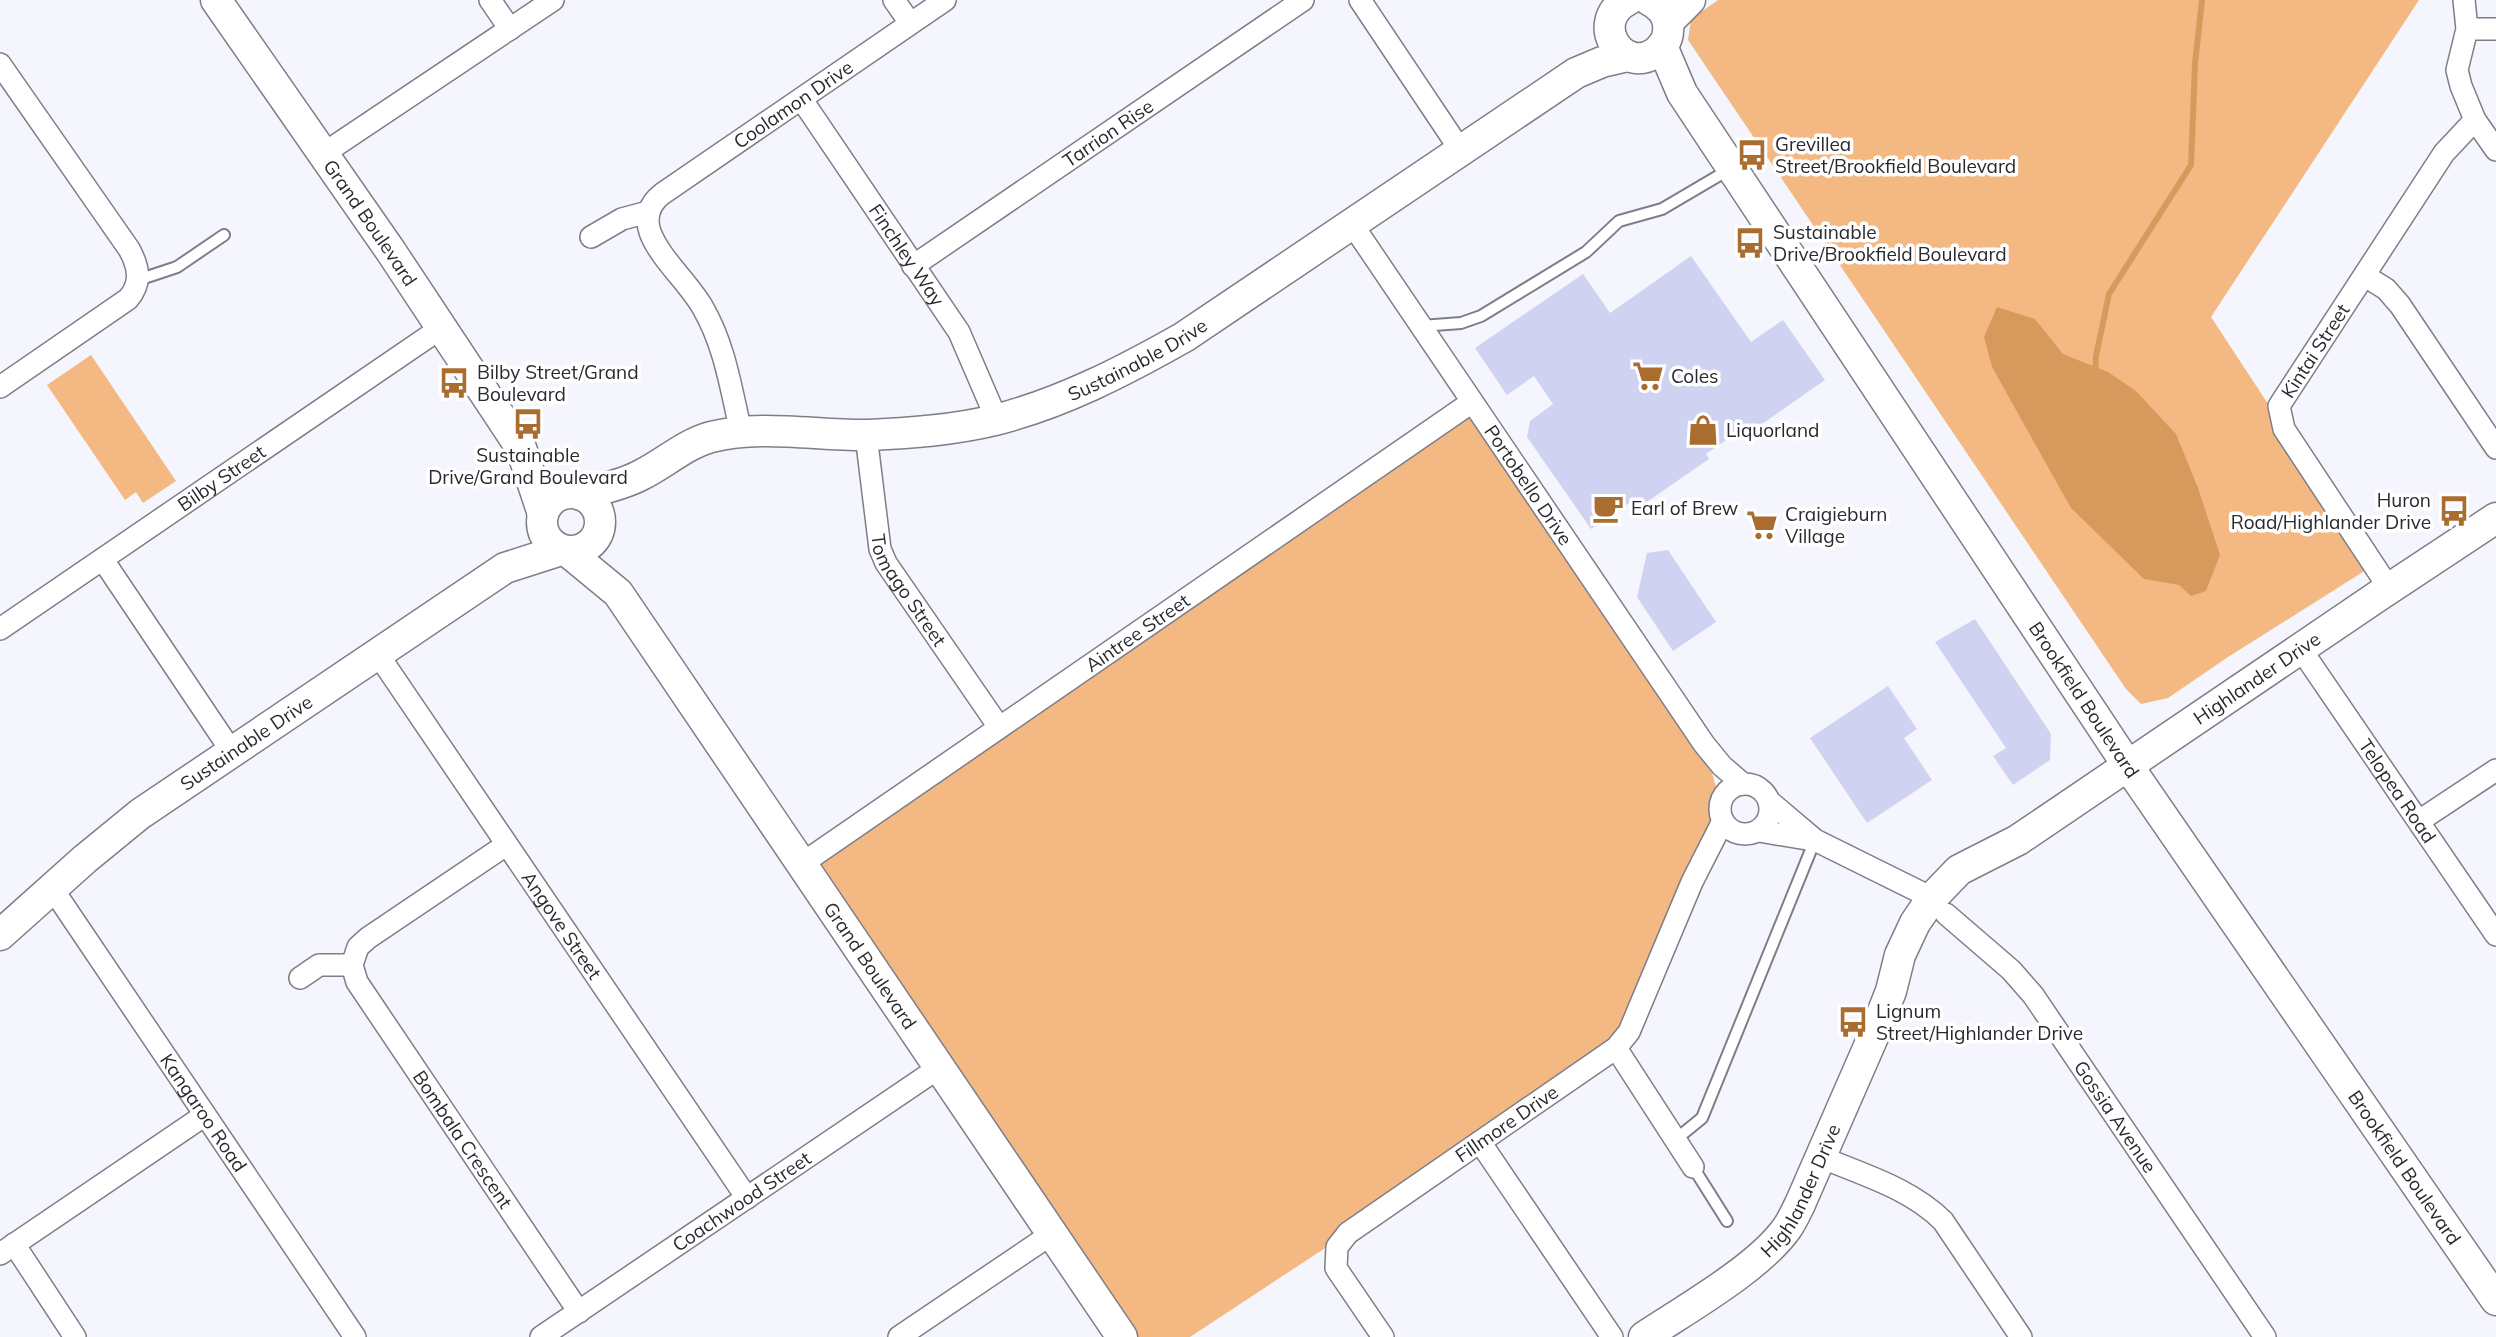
<svg xmlns="http://www.w3.org/2000/svg" width="2496" height="1337" viewBox="0 0 2496 1337" font-family="Mulish,sans-serif">
	<rect width="100%" height="100%" fill="#f5f6fd"/>
	<g fill="#f4b982">
		<path d="M 1718,0 L 2419,0 L 2211,317 L 2374,565 L 2228,657 L 2168,698 L 2141,704 L 2126,689 L 1688,40 L 1691,19 Z"/>
		<path d="M 91,355 L 176,481 L 143,503 L 136,492 L 125,500 L 47,385 Z"/>
		<path d="M 1472,402 L 1704,744 L 1721,805 L 1720,814 L 1629,1032 L 1348,1233 L 1190,1337 L 1122,1337 L 803,863 Z"/>
	</g>
	<path fill="#d8995d" d="M 1997,307 L 2035,319 L 2063,354 L 2108,372 L 2136,391 L 2176,434 L 2198,488 L 2220,555 L 2206,591 L 2191,596 L 2179,585 L 2144,579 L 2071,508 L 1992,367 L 1984,337 Z"/>
	<g fill="none" stroke-linecap="round" stroke-linejoin="round">
		<path stroke="#d8995d" stroke-width="6" d="M 2095,373 L 2096,356 L 2109,294 L 2191,165 L 2195,64 L 2202,0"/>
	</g>
	<g fill="#d0d2f1">
		<path d="M 1691,256 L 1751,342 L 1783,320 L 1825,380 L 1749,433 L 1745,427 L 1706,454 L 1709,459 L 1641,506 L 1635,499 L 1591,529 L 1527,437 L 1530,421 L 1553,404 L 1534,376 L 1507,395 L 1475,348 L 1583,274 L 1610,313 Z"/>
		<path d="M 1668,550 L 1716,622 L 1673,651 L 1637,597 L 1647,553 Z"/>
		<path d="M 1975,619 L 2051,734 L 2050,760 L 2013,785 L 1993,756 L 2006,748 L 1935,642 Z"/>
		<path d="M 1888,686 L 1917,729 L 1904,738 L 1932,780 L 1867,823 L 1810,738 Z"/>
	</g>
	<g fill="none" stroke-linecap="round" stroke-linejoin="round">
		<defs>
			<g id="lane">
				<path d="M 138,280 L 177,267 L 224,235"/>
				<path d="M 1421,326 L 1461,323 L 1481,316 L 1586,252 L 1619,221 L 1662,209 L 1730,169"/>
				<path d="M 1675,1140 L 1702,1118 L 1815,840"/>
				<path d="M 1693,1167 L 1727,1221"/>
			</g>
			<g id="street">
				<path d="M 490,0 L 510,29"/>
				<path d="M 894,0 L 910,23"/>
				<path d="M 1360,0 L 1461,151"/>
				<path d="M 2464,0 L 2467,29 L 2457,70 L 2461,86 L 2475,120 L 2496,150"/>
				<path d="M 2467,29 L 2496,29"/>
				<path d="M 0,64 L 129,249 C 139,267 142,283 128,299 L 0,387"/>
				<path id="s1" d="M 802,100 L 959,332 L 997,420"/>
				<path d="M 323,154 L 553,0"/>
				<path id="s2" d="M 1352,224 L 1704,744 L 1722,766 L 1743,784"/>
				<path d="M 591,237 L 622,219 L 648,212"/>
				<path id="s3" d="M 913,266 L 1303,0"/>
				<path d="M 2365,276 L 2386,289 L 2400,305 L 2496,448"/>
				<path id="s4" d="M 741,432 C 731,389 725,346 703,308 C 689,283 660,259 650,232 C 645,217 649,204 662,194 L 945,0"/>
				<path id="s5" d="M 866,435 L 880,549 L 886,563 L 999,727"/>
				<path d="M 103,560 L 232,752"/>
				<path id="s6" d="M 2389,588 L 2284,429 L 2279,406 L 2444,153 L 2475,120"/>
				<path id="s7" d="M 0,629 L 441,328"/>
				<path id="s8" d="M 2300,648 L 2496,935"/>
				<path id="s9" d="M 377,653 L 747,1198"/>
				<circle cx="1745" cy="809" r="25"/>
				<path d="M 1769,801 L 1815,840 L 1932,898"/>
				<path d="M 2419,821 L 2496,770"/>
				<path d="M 1759,831 L 1813,840"/>
				<path id="s10" d="M 506,845 L 368,938 L 358,947 L 352,965 L 357,982 L 579,1312"/>
				<path id="s11" d="M 803,863 L 1472,402"/>
				<path id="s12" d="M 52,888 L 355,1337"/>
				<path id="s13" d="M 1946,914 L 2011,970 L 2033,995 L 2265,1337"/>
				<path d="M 300,978 L 319,965 L 352,965"/>
				<path d="M 1616,1048 L 1693,1167"/>
				<path d="M 1480,1142 L 1612,1337"/>
				<path d="M 1821,1157 C 1863,1175 1910,1188 1943,1221 L 2021,1337"/>
				<path d="M 14,1244 L 75,1337"/>
				<path d="M 0,1254 L 205,1115"/>
				<path id="s14" d="M 541,1337 L 940,1067"/>
				<path d="M 899,1337 L 1053,1233"/>
				<path id="s15" d="M 1383,1337 L 1336,1268 L 1337,1247 L 1348,1233 L 1616,1048 L 1629,1032 L 1692,882 L 1723,821"/>
			</g>
			<g id="secondary">
				<path id="s16" d="M 216,0 L 390,250 L 521,448 L 543,514"/>
				<path d="M 1628,0 C 1588,21 1621,75 1655,53 C 1662,48 1668,40 1668,31 C 1670,17 1661,6 1649,0"/>
				<path d="M 1668,22 L 1690,0"/>
				<path id="s17" d="M 1662,46 L 1682,93 L 2128,766 L 2496,1300"/>
				<circle cx="571" cy="522" r="29"/>
				<path id="s18" d="M 581,495 C 600,489 623,485 641,475 C 664,464 685,444 711,437 C 762,424 817,436 869,435 C 911,433 954,430 995,420 C 1062,403 1124,371 1184,337 L 1576,73 L 1602,62 L 1628,56"/>
				<path id="s19" d="M 567,551 L 618,593 L 1122,1337"/>
				<path id="s20" d="M 0,935 L 85,859 L 140,814 L 505,568 L 561,550"/>
				<path id="s21" d="M 1644,1337 C 1686,1309 1759,1268 1787,1228 C 1792,1221 1796,1212 1800,1204 L 1873,1037 L 1891,991 L 1900,955 L 1915,923 L 1932,898 L 1959,870 L 2018,840 L 2378,596 L 2496,518"/>
			</g>
		</defs>
		<use href="#lane" stroke="#7d7e8a" stroke-width="14"/>
		<use href="#street" stroke="#7d7e8a" stroke-width="24"/>
		<use href="#secondary" stroke="#7d7e8a" stroke-width="33"/>
		<use href="#lane" stroke="#fff" stroke-width="10"/>
		<use href="#street" stroke="#fff" stroke-width="21"/>
		<use href="#secondary" stroke="#fff" stroke-width="30"/>
	</g>
	<defs>
		<symbol id="bus-bare" viewBox="-9 -9 18 18"><path d="M-5-6H5V4H4V6H2V4H-2V6H-4V4H-5ZM-3.5-4V0h7V-4ZM-3.5 1.2v1.5H-2V1.2ZM2 1.2v1.5H3.5V1.2Z" fill="#a96d2f" stroke="#fff" stroke-width="2.5" paint-order="stroke"/></symbol>
		<symbol id="supermarket-bare" viewBox="-9 -9 18 18"><path d="M-6-5.5h2.5l.6 2H6L4.5 2H-2.5L-4.4-4H-6ZM-1.5 3.2a1.3 1.3 0 1 0 .1 0ZM3 3.2a1.3 1.3 0 1 0 .1 0Z" fill="#a96d2f" stroke="#fff" stroke-width="2.5" paint-order="stroke"/></symbol>
		<symbol id="shop-bare" viewBox="-9 -9 18 18"><path d="M-5-2.5h2.3a2.7 3.5 0 0 1 5.4 0H5L5.5 6h-11ZM-1.5-2.5h3a1.5 2.3 0 0 0-3 0Z" fill="#a96d2f" stroke="#fff" stroke-width="2.5" paint-order="stroke"/></symbol>
		<symbol id="cafe-bare" viewBox="-9 -9 18 18"><path d="M-5.5-4.5H6V0H3Q3 3.5 0 3.5H-2.5Q-5.5 3.5-5.5 0ZM3-3.2v2h1.7v-2ZM-6 4.5H4V6H-6Z" fill="#a96d2f" stroke="#fff" stroke-width="2.5" paint-order="stroke"/></symbol>
	</defs>
	<g fill-rule="evenodd">
		<use href="#bus-bare" x="1730" y="133" width="44" height="44"/>
		<use href="#bus-bare" x="1728" y="221" width="44" height="44"/>
		<use href="#supermarket-bare" x="1626" y="354" width="44" height="44"/>
		<use href="#bus-bare" x="432" y="361" width="44" height="44"/>
		<use href="#bus-bare" x="506" y="402" width="44" height="44"/>
		<use href="#shop-bare" x="1681" y="408" width="44" height="44"/>
		<use href="#cafe-bare" x="1586" y="486" width="44" height="44"/>
		<use href="#bus-bare" x="2432" y="489" width="44" height="44"/>
		<use href="#supermarket-bare" x="1740" y="503" width="44" height="44"/>
		<use href="#bus-bare" x="1831" y="1000" width="44" height="44"/>
	</g>
	<g text-anchor="middle" dominant-baseline="central" stroke-width="7" stroke-linejoin="round" paint-order="stroke">
		<g font-size="19" fill="#292a2f" stroke="#fff">
			<text stroke="none"><textPath href="#s4" startOffset="425">Coolamon Drive</textPath></text>
			<text stroke="none"><textPath href="#s3" startOffset="236">Tarrion Rise</textPath></text>
			<text stroke="none"><textPath href="#s16" startOffset="271">Grand Boulevard</textPath></text>
			<text stroke="none"><textPath href="#s1" startOffset="187">Finchley Way</textPath></text>
			<text stroke="none"><textPath href="#s6" startOffset="280">Kintai Street</textPath></text>
			<text stroke="none"><textPath href="#s18" startOffset="584">Sustainable Drive</textPath></text>
			<text stroke="none"><textPath href="#s7" startOffset="268">Bilby Street</textPath></text>
			<text stroke="none"><textPath href="#s2" startOffset="315">Portobello Drive</textPath></text>
			<text stroke="none"><textPath href="#s5" startOffset="164">Tomago Street</textPath></text>
			<text stroke="none"><textPath href="#s11" startOffset="406">Aintree Street</textPath></text>
			<text stroke="none"><textPath href="#s21" startOffset="936">Highlander Drive</textPath></text>
			<text stroke="none"><textPath href="#s17" startOffset="779">Brookfield Boulevard</textPath></text>
			<text stroke="none"><textPath href="#s20" startOffset="313">Sustainable Drive</textPath></text>
			<text stroke="none"><textPath href="#s8" startOffset="173">Telopea Road</textPath></text>
			<text stroke="none"><textPath href="#s9" startOffset="329">Angove Street</textPath></text>
			<text stroke="none"><textPath href="#s19" startOffset="516">Grand Boulevard</textPath></text>
			<text stroke="none"><textPath href="#s12" startOffset="271">Kangaroo Road</textPath></text>
			<text stroke="none"><textPath href="#s13" startOffset="266">Gossia Avenue</textPath></text>
			<text stroke="none"><textPath href="#s15" startOffset="315">Fillmore Drive</textPath></text>
			<text stroke="none"><textPath href="#s10" startOffset="406">Bombala Crescent</textPath></text>
			<text stroke="none"><textPath href="#s17" startOffset="1346">Brookfield Boulevard</textPath></text>
			<text stroke="none"><textPath href="#s21" startOffset="220">Highlander Drive</textPath></text>
			<text stroke="none"><textPath href="#s14" startOffset="242">Coachwood Street</textPath></text>
		</g>
		<g font-size="19" fill="#292a2f" stroke="#fff" text-anchor="start">
			<text x="1775" y="144">Grevillea<tspan x="1775" dy="22">Street/Brookfield Boulevard</tspan></text>
			<text x="1773" y="232">Sustainable<tspan x="1773" dy="22">Drive/Brookfield Boulevard</tspan></text>
			<text x="477" y="372">Bilby Street/Grand<tspan x="477" dy="22">Boulevard</tspan></text>
			<text x="1671" y="376">Coles</text>
			<text x="1726" y="430">Liquorland</text>
			<text x="528" y="455" text-anchor="middle">Sustainable<tspan x="528" dy="22">Drive/Grand Boulevard</tspan></text>
			<text x="2431" y="500" text-anchor="end">Huron<tspan x="2431" dy="22">Road/Highlander Drive</tspan></text>
			<text x="1631" y="508">Earl of Brew</text>
			<text x="1785" y="514">Craigieburn<tspan x="1785" dy="22">Village</tspan></text>
			<text x="1876" y="1011">Lignum<tspan x="1876" dy="22">Street/Highlander Drive</tspan></text>
		</g>
	</g>
</svg>
